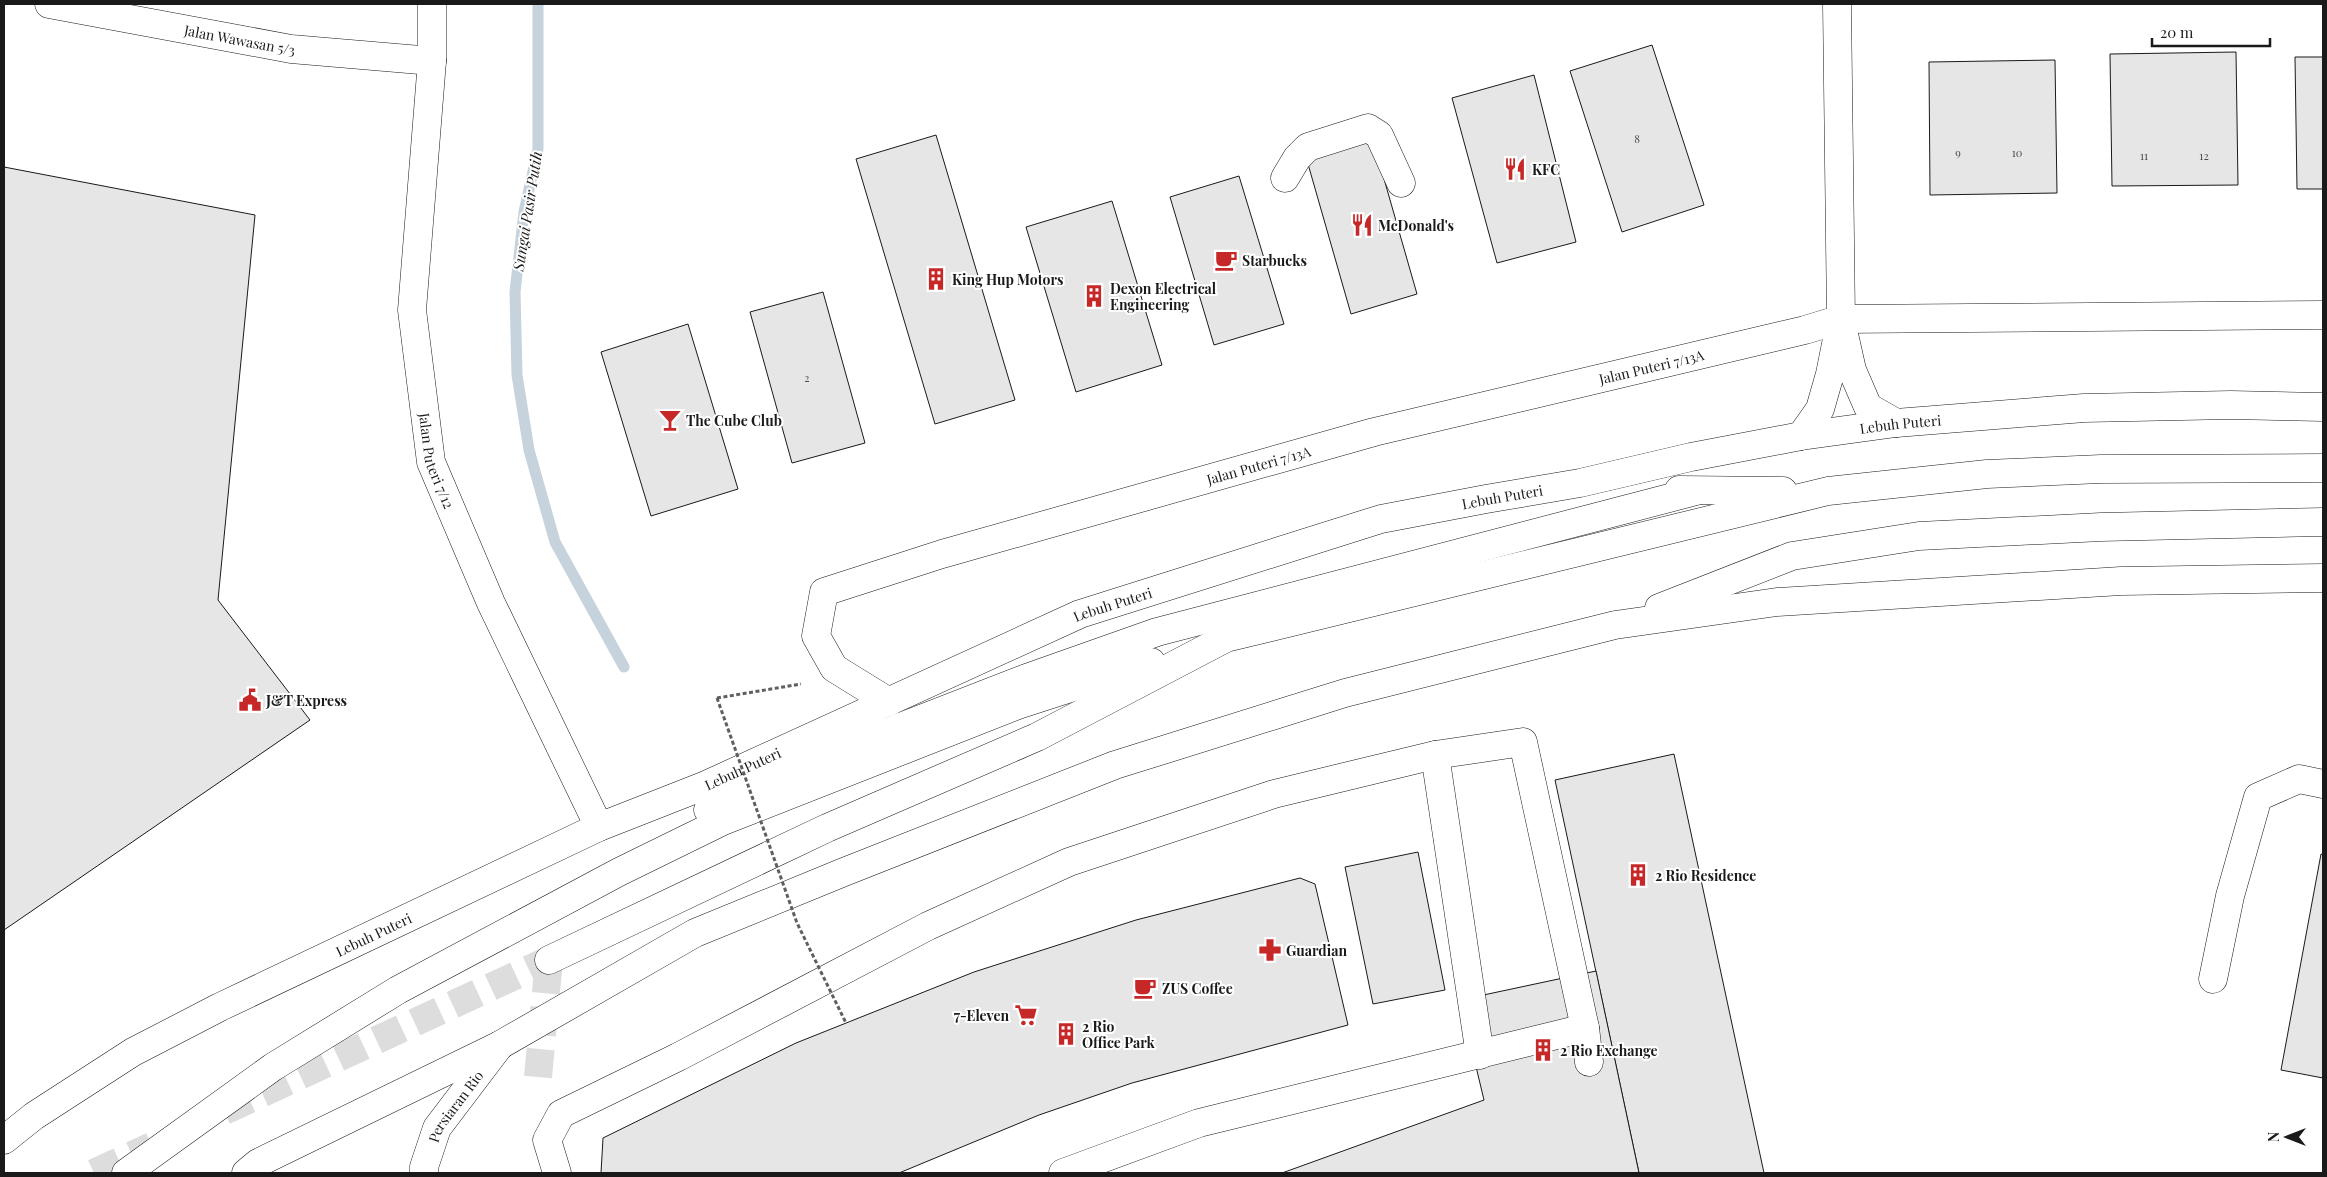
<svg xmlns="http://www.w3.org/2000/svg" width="2327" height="1177" viewBox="0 0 2327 1177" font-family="'Playfair Display',serif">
	<rect width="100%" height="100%" fill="#fff"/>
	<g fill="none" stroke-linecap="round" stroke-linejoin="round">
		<path stroke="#c6d2dc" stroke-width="11" d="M 538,4 L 538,149 L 524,212 L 515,292 L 517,375 L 529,450 L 555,542 L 624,667"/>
	</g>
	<g fill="#e6e6e6" stroke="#1a1a1a">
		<path d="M 1652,45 L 1704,205 L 1622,232 L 1570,71 Z"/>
		<path d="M 2236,52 L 2238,185 L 2112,186 L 2110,54 Z"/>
		<path d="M 2295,57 L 2323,57 L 2323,189 L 2297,189 Z"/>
		<path d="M 2055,60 L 2057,193 L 1930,195 L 1929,62 Z"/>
		<path d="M 1534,75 L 1576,242 L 1497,263 L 1452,98 Z"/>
		<path d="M 936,135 L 1015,400 L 935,424 L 856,159 Z"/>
		<path d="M 1372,137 L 1417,294 L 1351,314 L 1306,157 Z"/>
		<path d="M 4,167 L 255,215 L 218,600 L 310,720 L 4,930 Z"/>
		<path d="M 1239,176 L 1284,324 L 1214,345 L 1170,197 Z"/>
		<path d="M 1112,201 L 1162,365 L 1076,392 L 1026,227 Z"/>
		<path d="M 823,292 L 865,443 L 792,463 L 750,312 Z"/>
		<path d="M 688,324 L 738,489 L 651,516 L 601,352 Z"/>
		<path d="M 1674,754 L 1764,1173 L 1639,1173 L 1555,780 Z"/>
		<path d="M 1418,852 L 1445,990 L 1373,1004 L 1345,867 Z"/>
		<path d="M 2321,854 L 2323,855 L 2323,1078 L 2281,1070 Z"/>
		<path d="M 1300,878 L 1315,884 L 1348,1025 L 1132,1083 L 1039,1115 L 899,1173 L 601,1173 L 603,1138 L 796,1043 L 974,972 L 1136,920 Z"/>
		<path d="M 1596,971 L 1639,1173 L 1282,1173 L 1484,1100 L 1460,1000 Z"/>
	</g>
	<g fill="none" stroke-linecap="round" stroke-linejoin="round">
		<path stroke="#ddd" stroke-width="28" stroke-dasharray="28 14" stroke-linecap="butt" d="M 538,1077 L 549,960"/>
		<g stroke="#ddd" stroke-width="28" stroke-dasharray="28 14" stroke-linecap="butt">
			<path d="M 224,1111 L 549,960"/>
			<path d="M 94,1173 L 152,1146"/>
		</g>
		<defs>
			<g id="minor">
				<path id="s1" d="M 49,4 L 291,49 L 432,61"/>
				<path id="s2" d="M 432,4 L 432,61 L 412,310 L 431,462 L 491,603 L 599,827"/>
				<path d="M 1285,178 L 1297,158 L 1308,147 L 1368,128 L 1379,135 L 1401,183"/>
				<path d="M 1843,330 L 1852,370 L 1868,407 L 1896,423"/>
				<path d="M 1801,436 L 1820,409 L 1830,374 L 1841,319 L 1837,4"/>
				<path id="s3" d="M 889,702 L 834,668 L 816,636 L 824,592 L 942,554 L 1374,432 L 1805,330 L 1841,319 L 2323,315"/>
				<path d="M 1435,755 L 1480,1055"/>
				<path d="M 2213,979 L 2230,896 L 2258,797 L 2299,779 L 2323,784"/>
				<path id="s4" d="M 424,1173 L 424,1167 L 437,1128 L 500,1045"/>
				<path d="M 557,1173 L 547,1140 L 561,1114 L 678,1057 L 928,926 L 1069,862 L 1274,794 L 1435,755 L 1523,742 L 1585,1028 L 1589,1062"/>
				<path d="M 1063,1173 L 1199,1123 L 1585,1028"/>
			</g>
			<g id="major">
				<path d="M 1679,490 L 1783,491"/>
				<path d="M 1659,608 L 1792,556 L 1919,536 L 2101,527 L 2323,522"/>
				<path d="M 708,810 L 782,774 L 844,749 L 1024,679 L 1157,632 L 1696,491"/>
				<path d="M 549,960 L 827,828 L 1037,737 L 1226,638 L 1828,491 L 1987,474 L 2101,469 L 2323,468"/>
				<path id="s5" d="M 4,1140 L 34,1116 L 133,1052 L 220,1007 L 599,827 L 706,785 L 1080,614 L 1381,519 L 1486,499 L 1580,483 L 1691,457 L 1801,436 L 1896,423 L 2084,408 L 2231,405 L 2323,407"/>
				<path d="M 126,1173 L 273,1067 L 398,990 L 619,872 L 723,821 L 1018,705 L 1151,662"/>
				<path d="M 246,1173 L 258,1163 L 500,1045 L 695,933 L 844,872 L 1115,765 L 1345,693 L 1615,625 L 1777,602 L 2121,581 L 2323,578"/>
			</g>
		</defs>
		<use href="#minor" stroke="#1a1a1a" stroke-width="29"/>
		<use href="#major" stroke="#1a1a1a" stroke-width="29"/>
		<path stroke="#5f5f5f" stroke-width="3" stroke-dasharray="4 2.5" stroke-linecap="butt" d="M 717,698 L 801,684"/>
		<use href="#minor" stroke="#fff" stroke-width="28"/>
		<use href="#major" stroke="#fff" stroke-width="28"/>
		<path stroke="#5f5f5f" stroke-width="3" stroke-dasharray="4 2.5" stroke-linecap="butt" d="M 717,698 L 797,923 L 846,1023"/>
	</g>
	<defs>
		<symbol id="restaurant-bare" viewBox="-9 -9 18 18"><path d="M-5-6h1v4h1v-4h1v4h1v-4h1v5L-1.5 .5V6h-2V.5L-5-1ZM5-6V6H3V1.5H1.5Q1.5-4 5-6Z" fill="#c62828" stroke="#fff" stroke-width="2.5" paint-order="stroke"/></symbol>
		<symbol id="cafe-bare" viewBox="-9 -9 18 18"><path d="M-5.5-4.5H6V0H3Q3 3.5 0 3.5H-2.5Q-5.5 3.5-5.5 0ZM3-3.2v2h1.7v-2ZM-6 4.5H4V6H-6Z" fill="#c62828" stroke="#fff" stroke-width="2.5" paint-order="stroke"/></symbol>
		<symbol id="building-bare" viewBox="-9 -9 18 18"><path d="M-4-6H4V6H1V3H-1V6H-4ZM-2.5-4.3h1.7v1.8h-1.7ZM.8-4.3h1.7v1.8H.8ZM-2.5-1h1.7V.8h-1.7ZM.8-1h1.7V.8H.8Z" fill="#c62828" stroke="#fff" stroke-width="2.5" paint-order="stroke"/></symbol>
		<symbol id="bar-bare" viewBox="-9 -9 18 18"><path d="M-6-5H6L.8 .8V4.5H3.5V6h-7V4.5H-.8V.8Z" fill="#c62828" stroke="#fff" stroke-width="2.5" paint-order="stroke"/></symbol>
		<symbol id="civic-bare" viewBox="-9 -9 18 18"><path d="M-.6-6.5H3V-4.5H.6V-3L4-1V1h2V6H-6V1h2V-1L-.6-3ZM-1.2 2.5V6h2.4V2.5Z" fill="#c62828" stroke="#fff" stroke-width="2.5" paint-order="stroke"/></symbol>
		<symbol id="pharmacy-bare" viewBox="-9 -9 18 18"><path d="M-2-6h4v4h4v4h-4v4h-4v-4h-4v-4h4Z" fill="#c62828" stroke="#fff" stroke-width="2.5" paint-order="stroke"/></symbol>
		<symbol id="supermarket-bare" viewBox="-9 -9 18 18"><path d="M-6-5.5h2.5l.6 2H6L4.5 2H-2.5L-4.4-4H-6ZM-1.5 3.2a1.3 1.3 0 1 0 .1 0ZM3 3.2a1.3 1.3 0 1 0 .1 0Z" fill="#c62828" stroke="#fff" stroke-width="2.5" paint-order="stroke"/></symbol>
	</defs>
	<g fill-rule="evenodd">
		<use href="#restaurant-bare" x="1499" y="153" width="32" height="32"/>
		<use href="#restaurant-bare" x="1346" y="209" width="32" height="32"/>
		<use href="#cafe-bare" x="1210" y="244" width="32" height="32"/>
		<use href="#building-bare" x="920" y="263" width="32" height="32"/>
		<use href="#building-bare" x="1078" y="280" width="32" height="32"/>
		<use href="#bar-bare" x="654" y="404" width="32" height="32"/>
		<use href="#civic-bare" x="234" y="684" width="32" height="32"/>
		<use href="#building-bare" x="1622" y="859" width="32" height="32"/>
		<use href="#pharmacy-bare" x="1254" y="934" width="32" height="32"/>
		<use href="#cafe-bare" x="1129" y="972" width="32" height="32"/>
		<use href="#supermarket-bare" x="1010" y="999" width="32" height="32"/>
		<use href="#building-bare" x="1050" y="1018" width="32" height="32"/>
		<use href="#building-bare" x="1527" y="1034" width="32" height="32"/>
	</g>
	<g text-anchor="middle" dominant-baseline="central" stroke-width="4" stroke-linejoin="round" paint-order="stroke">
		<g font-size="11" fill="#4d4d4d">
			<text x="1637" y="138">8</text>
			<text x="1958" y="152">9</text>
			<text x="2017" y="152">10</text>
			<text x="2144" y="155">11</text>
			<text x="2204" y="155">12</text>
			<text x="807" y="377">2</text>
		</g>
		<g font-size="14" fill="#1a1a1a" stroke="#fff">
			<text stroke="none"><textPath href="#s1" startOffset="194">Jalan Wawasan 5/3</textPath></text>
			<text stroke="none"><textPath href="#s3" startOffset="1004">Jalan Puteri 7/13A</textPath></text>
			<text stroke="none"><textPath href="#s5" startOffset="2044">Lebuh Puteri</textPath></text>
			<text stroke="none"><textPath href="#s2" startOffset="460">Jalan Puteri 7/12</textPath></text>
			<text stroke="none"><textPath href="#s3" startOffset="599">Jalan Puteri 7/13A</textPath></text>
			<text stroke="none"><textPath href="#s5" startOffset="1639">Lebuh Puteri</textPath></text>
			<text stroke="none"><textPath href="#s5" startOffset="1234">Lebuh Puteri</textPath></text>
			<text stroke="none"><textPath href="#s5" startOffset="829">Lebuh Puteri</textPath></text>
			<text stroke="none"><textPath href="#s5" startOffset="424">Lebuh Puteri</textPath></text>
			<text stroke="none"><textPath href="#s4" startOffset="75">Persiaran Rio</textPath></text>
		</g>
		<g font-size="14" font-weight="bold" fill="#1a1a1a" stroke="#fff" text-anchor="start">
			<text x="1532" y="169">KFC</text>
			<text x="1378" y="225">McDonald's</text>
			<text x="1242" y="260">Starbucks</text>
			<text x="952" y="279">King Hup Motors</text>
			<text x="1110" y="288">Dexon Electrical<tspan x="1110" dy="16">Engineering</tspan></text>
			<text x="686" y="420">The Cube Club</text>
			<text x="266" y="700">J&amp;T Express</text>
			<text x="1655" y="875">2 Rio Residence</text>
			<text x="1286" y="950">Guardian</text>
			<text x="1162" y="988">ZUS Coffee</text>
			<text x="1009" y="1015" text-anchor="end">7-Eleven</text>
			<text x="1082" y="1026">2 Rio<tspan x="1082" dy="16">Office Park</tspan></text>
			<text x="1560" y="1050">2 Rio Exchange</text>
		</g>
		<g font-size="15" font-style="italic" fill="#1a1a1a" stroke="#fff">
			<text transform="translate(527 211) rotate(-81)">Sungai Pasir Putih</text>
		</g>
	</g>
	<rect width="2327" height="1177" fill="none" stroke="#1a1a1a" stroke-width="10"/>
	<g transform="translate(2287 1137) rotate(270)" stroke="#ffffff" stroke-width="4" paint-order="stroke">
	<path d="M0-4L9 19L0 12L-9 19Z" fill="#1a1a1a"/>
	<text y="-8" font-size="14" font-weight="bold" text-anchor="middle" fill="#1a1a1a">N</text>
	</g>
	<path d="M2152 38v8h118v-8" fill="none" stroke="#1a1a1a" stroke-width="2.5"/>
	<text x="2160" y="38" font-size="15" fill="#1a1a1a" stroke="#ffffff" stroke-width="4" paint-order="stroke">20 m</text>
</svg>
